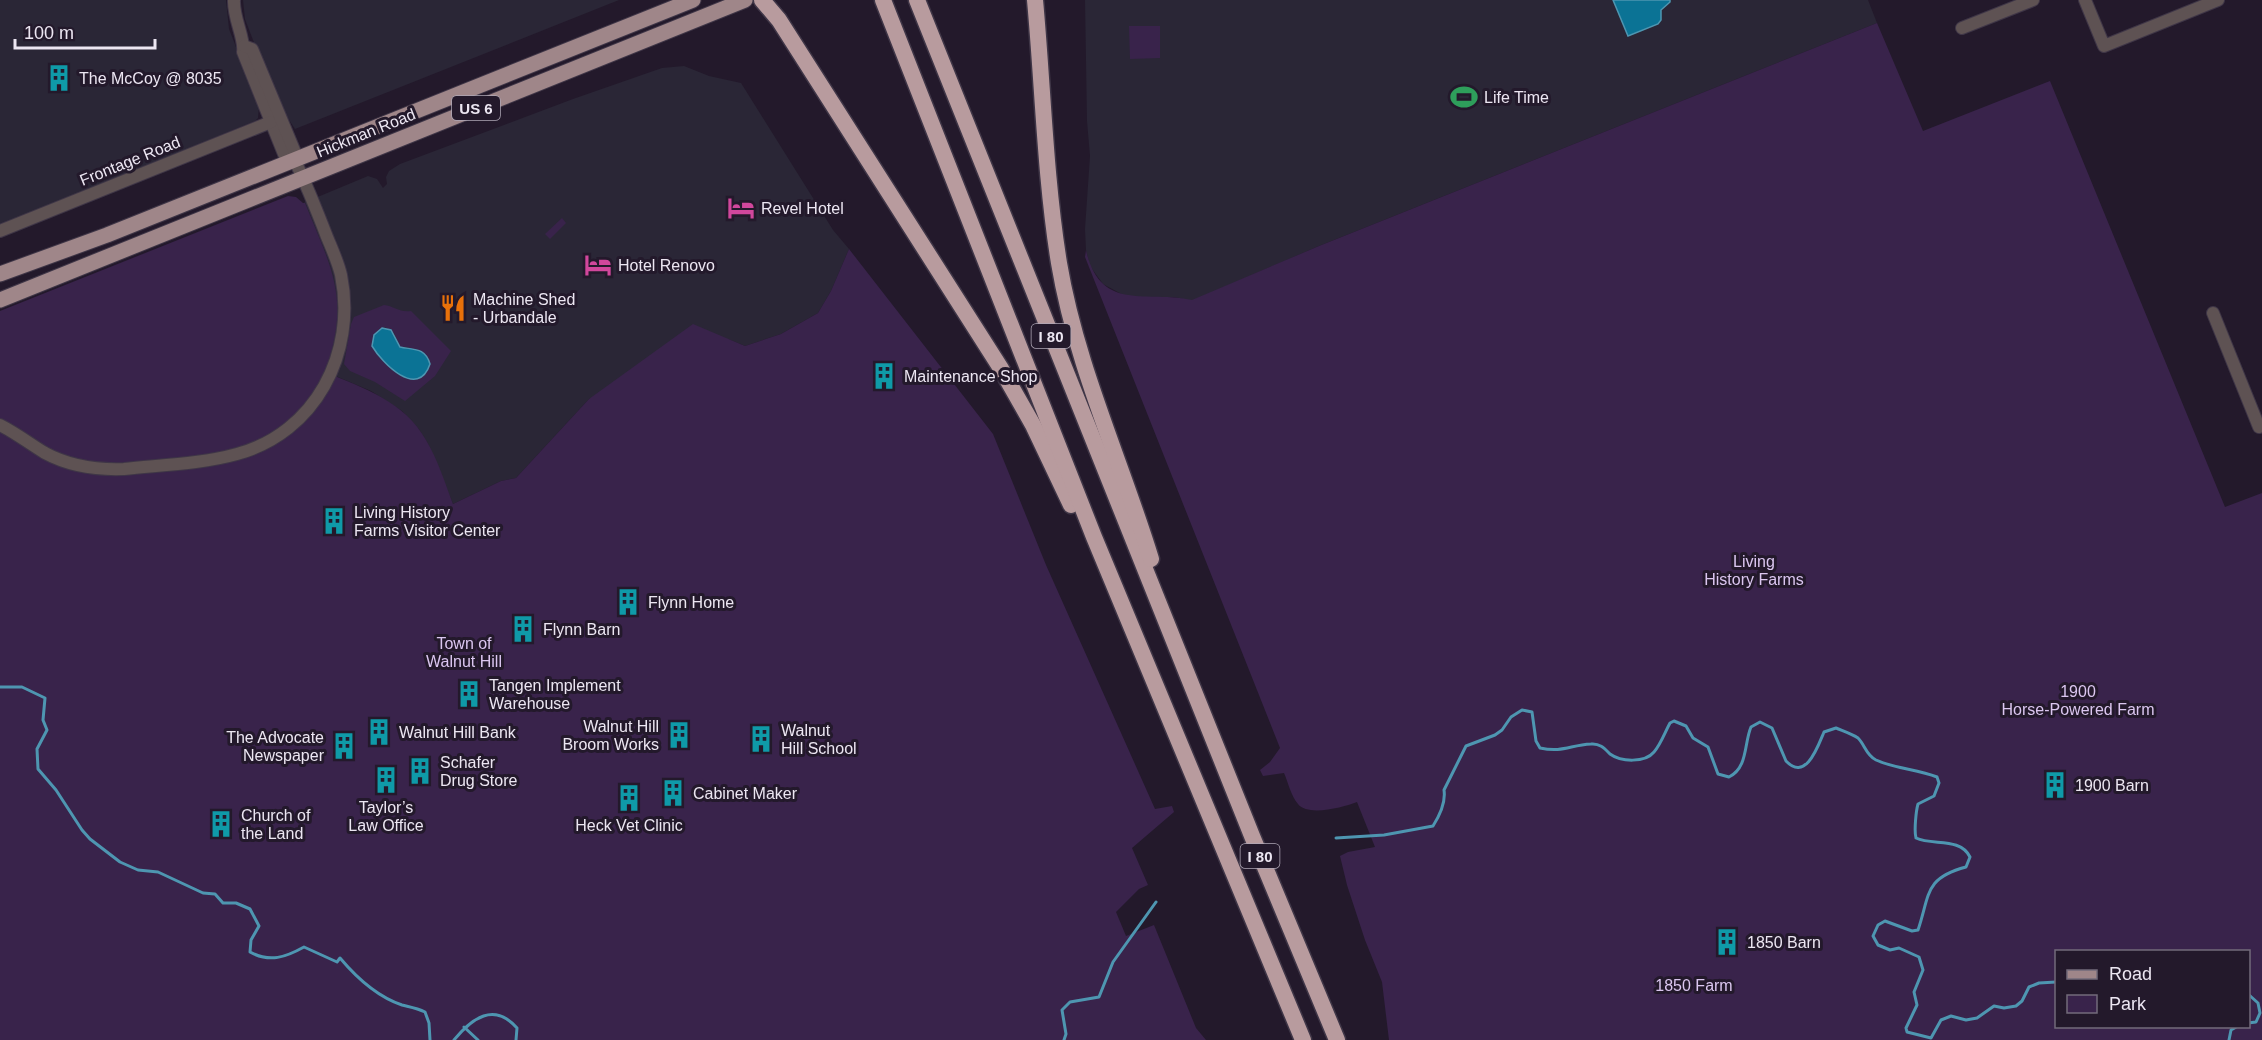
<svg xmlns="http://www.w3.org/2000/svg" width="2262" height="1040" viewBox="0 0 2262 1040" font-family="Arial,sans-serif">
	<rect width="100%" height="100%" fill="#23192b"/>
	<g fill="#2a2636">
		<path d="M 0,0 L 226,0 L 229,29 L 259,106 L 258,118 L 255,121 L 0,225 Z"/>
		<path d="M 243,0 L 619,0 L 295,129 L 280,106 L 253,40 L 245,19 Z"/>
		<path d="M 1085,0 L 1868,0 L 1877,23 L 1319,246 L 1192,301 L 1174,297 L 1127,297 L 1103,284 L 1090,266 L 1086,250 L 1085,229 L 1090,156 L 1087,121 Z"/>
		<path d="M 684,66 L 709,76 L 741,83 L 833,230 L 849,249 L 831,291 L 818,313 L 781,334 L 745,346 L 728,339 L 589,399 L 516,478 L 501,481 L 453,504 L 427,442 L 418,428 L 402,411 L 371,391 L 319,369 L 296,206 L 368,176 L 377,179 L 383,188 L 387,184 L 386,177 L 389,171 L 400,164 L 573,99 L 662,68 Z"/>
	</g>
	<g fill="#39234b" fill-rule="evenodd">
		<path d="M 1877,23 L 1923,131 L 2050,81 L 2225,507 L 2262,493 L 2262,1040 L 1389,1040 L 1382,982 L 1365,940 L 1347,885 L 1340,856 L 1348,852 L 1375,847 L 1357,802 C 1344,807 1308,817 1298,804 C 1291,796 1288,782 1284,773 L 1263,776 L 1260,770 L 1270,762 L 1280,748 L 1085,257 L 1086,250 C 1100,313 1147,290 1192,300 L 1319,246 ZM 2057,951 L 2248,952 L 2248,1026 L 2056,1026 Z"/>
		<path d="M 1129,26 L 1160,26 L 1160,58 L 1130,59 Z"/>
		<path d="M 288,196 L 296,197 L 303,203 L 305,203 C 332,270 351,299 325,372 C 364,388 405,402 426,440 C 438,460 445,483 453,504 L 501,481 L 516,478 L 589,399 L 693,324 L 745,346 L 781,334 L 818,313 L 831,291 L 849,249 L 993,434 L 1046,565 L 1155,809 L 1172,806 L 1174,812 L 1132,848 L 1148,885 L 1139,889 L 1116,912 L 1126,936 L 1154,925 L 1196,1028 L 1206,1040 L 0,1040 L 0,311 Z"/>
		<path d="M 562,218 L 566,223 L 550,239 L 545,234 Z"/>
		<path d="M 384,305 C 394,306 400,313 411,311 L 451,351 L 435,376 L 405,401 L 375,382 L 350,371 L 344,364 L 351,324 L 354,317 ZM 385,327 L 394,333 L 400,347 L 408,347 L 429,368 C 410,394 388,366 374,350 L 372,346 L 373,338 Z"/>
	</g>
	<g fill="#0b7395" stroke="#4e96b1" stroke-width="1.5">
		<path d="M 1613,0 L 1670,0 L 1670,2 L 1661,10 L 1661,20 L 1658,24 L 1628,36 Z"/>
		<path d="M 382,328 L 391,330 L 400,347 C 413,350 425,347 430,364 C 418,400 382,363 372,346 L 374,335 Z"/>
	</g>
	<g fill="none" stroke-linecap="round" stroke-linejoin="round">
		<g stroke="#4e96b1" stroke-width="3">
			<path d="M 0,687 L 22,687 L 45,698 L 43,720 L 47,730 L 37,749 L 38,769 L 56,790 L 82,830 L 90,839 L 120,862 L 138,870 L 158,872 L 203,893 L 215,894 L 223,903 L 236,903 L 250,909 L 259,926 L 251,940 L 250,952 C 270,963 286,957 304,947 L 337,962 L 340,958 C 356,977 378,997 402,1005 C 410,1007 417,1008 425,1012 L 429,1023 L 430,1040"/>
			<path d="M 1336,838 L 1384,835 L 1433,826 C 1440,815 1446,803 1444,790 L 1466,746 L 1495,735 L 1502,730 L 1511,717 L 1522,710 L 1532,712 L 1536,741 L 1540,748 C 1563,753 1570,745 1591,744 C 1600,743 1605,749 1610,754 C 1621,762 1645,763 1654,752 C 1661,744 1665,732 1670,723 L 1674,721 L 1686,726 L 1693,738 L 1708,747 L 1718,774 L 1729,777 C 1748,768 1744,743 1751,727 L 1760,722 L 1772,728 L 1786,761 C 1806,782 1818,746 1824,732 L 1836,728 C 1843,731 1852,734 1858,738 C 1865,745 1866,755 1876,760 C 1896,769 1917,769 1937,777 L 1939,783 L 1934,796 L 1918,804 C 1916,811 1914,831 1916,838 C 1933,846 1960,837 1970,857 L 1966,867 C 1924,878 1930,895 1918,930 L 1912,931 L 1885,921 L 1878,925 L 1873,936 L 1878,945 L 1890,950 L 1899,948 L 1919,957 L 1923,970 L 1914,992 L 1917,1005 L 1906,1028 L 1907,1032 L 1931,1038 L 1941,1020 L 1951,1016 L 1966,1020 L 1977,1018 L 1994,1006 L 2004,1008 L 2016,1006 L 2022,1001 L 2029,987 L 2039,983 L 2056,982"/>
			<path d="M 2248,994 L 2258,1003 L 2260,1013 L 2256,1022 L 2248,1023"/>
			<path d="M 464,1027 L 478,1040"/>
			<path d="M 454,1040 C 472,1018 494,1002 517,1028 L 516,1040"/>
			<path d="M 1064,1040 L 1066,1034 L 1062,1010 L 1070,1002 L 1099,997 L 1113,962 L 1156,902"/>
			<path d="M 2229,1040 L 2231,1030 L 2238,1026"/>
		</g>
		<defs>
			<g id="minor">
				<path d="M 234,0 C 233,18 245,38 243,52 L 284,154 L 295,161"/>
				<path d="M 2085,0 L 2104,46 L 2218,0"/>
				<path d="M 1962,28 L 2033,0"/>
				<path d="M 0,231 L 271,122"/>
				<path d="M 2213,313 L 2259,427 L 2262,426"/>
				<path d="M 0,425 C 16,433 30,444 45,453 C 69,466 97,470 124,469 C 161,465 201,464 237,454 C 315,433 357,353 341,275 C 338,262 332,249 327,237 C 317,211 307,186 295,161 L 294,150 L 252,49 L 244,46"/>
			</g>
			<g id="major">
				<path d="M 0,274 L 107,235 L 693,0"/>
				<path d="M 0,300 L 745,0"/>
			</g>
			<g id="highway">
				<path d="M 762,0 L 779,20 L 1000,367 L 1033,425 L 1071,505"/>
				<path d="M 883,0 L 1094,537 L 1303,1040"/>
				<path d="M 917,0 L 1252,836 L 1337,1040"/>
				<path d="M 1035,0 C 1043,87 1045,177 1059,263 C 1076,365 1121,461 1151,559"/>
			</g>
		</defs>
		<use href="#minor" stroke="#3f3647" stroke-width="14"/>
		<use href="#major" stroke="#3f3647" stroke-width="17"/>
		<use href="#highway" stroke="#3f3647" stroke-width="19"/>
		<use href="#minor" stroke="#5e5253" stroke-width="12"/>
		<use href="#major" stroke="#9f8689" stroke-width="15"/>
		<use href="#highway" stroke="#b89b9e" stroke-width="16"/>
	</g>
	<defs>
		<symbol id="building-bare" viewBox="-9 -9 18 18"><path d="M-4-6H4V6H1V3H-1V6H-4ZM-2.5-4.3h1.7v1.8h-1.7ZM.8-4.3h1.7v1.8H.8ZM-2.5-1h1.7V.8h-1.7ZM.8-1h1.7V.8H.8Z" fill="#0f9aa8" stroke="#23192b" stroke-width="2.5" paint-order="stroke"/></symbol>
		<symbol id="stadium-bare" viewBox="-9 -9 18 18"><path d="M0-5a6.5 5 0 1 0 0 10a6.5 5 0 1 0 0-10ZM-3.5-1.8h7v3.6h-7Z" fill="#2e9e5b" stroke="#23192b" stroke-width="2.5" paint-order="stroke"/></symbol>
		<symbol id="hotel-bare" viewBox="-9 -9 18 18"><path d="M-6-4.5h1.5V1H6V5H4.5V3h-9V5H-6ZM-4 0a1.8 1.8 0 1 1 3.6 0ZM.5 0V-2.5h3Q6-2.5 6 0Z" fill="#d1479c" stroke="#23192b" stroke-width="2.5" paint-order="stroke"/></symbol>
		<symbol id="restaurant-bare" viewBox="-9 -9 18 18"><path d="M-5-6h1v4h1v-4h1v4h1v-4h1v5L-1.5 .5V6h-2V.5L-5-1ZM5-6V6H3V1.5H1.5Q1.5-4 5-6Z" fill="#e8710a" stroke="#23192b" stroke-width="2.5" paint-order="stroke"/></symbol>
	</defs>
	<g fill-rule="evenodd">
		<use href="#building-bare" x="40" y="59" width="38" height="38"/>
		<use href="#stadium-bare" x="1445" y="78" width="38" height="38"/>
		<use href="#hotel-bare" x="722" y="189" width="38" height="38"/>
		<use href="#hotel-bare" x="579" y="246" width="38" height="38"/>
		<use href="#restaurant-bare" x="434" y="289" width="38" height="38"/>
		<use href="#building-bare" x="865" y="357" width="38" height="38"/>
		<use href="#building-bare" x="315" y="502" width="38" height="38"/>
		<use href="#building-bare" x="609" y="583" width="38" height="38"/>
		<use href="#building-bare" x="504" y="610" width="38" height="38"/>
		<use href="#building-bare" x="450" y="675" width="38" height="38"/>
		<use href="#building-bare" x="360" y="713" width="38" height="38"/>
		<use href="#building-bare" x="660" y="716" width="38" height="38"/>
		<use href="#building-bare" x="742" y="720" width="38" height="38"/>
		<use href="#building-bare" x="325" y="727" width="38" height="38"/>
		<use href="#building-bare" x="401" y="752" width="38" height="38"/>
		<use href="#building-bare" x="367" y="761" width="38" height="38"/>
		<use href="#building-bare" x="2036" y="766" width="38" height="38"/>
		<use href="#building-bare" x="654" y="774" width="38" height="38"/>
		<use href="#building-bare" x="610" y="779" width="38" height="38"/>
		<use href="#building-bare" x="202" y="805" width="38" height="38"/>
		<use href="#building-bare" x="1708" y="923" width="38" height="38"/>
	</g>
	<g text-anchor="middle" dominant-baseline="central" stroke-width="6" stroke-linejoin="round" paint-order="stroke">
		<g fill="#23192b" stroke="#b0a8b6" stroke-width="1.5">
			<rect x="452" y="96" width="48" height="24" rx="4.5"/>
			<rect x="1031.5" y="324" width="39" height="24" rx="4.5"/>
			<rect x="1240.5" y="844" width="39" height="24" rx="4.5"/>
		</g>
		<g font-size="15" font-weight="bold" fill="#ece6f2">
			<text x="476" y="108">US 6</text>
			<text x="1051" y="336">I 80</text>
			<text x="1260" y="856">I 80</text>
		</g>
		<g font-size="16" fill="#ece6f2" stroke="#23192b" text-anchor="start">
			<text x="79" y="78">The McCoy @ 8035</text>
			<text x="1484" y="97">Life Time</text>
			<text x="761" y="208">Revel Hotel</text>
			<text x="618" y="265">Hotel Renovo</text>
			<text x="473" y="299">Machine Shed<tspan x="473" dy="18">- Urbandale</tspan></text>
			<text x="904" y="376">Maintenance Shop</text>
			<text x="354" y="512">Living History<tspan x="354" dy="18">Farms Visitor Center</tspan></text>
			<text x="648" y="602">Flynn Home</text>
			<text x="543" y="629">Flynn Barn</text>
			<text x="489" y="685">Tangen Implement<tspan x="489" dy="18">Warehouse</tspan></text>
			<text x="659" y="726" text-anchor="end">Walnut Hill<tspan x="659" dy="18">Broom Works</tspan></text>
			<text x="781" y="730">Walnut<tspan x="781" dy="18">Hill School</tspan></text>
			<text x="399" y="732">Walnut Hill Bank</text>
			<text x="324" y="737" text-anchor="end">The Advocate<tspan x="324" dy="18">Newspaper</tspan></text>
			<text x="440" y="762">Schafer<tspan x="440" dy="18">Drug Store</tspan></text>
			<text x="2075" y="785">1900 Barn</text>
			<text x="693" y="793">Cabinet Maker</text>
			<text x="386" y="807" text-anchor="middle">Taylor’s<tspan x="386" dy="18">Law Office</tspan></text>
			<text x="241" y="815">Church of<tspan x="241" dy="18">the Land</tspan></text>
			<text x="629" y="825" text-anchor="middle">Heck Vet Clinic</text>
			<text x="1747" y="942">1850 Barn</text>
		</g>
		<g font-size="16" fill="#ece6f2" stroke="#23192b">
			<text transform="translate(366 133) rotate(-22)">Hickman Road</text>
			<text transform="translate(130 161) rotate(-22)">Frontage Road</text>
		</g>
		<g font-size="16" fill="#dbc6f0" stroke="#23192b">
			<text x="1754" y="561">Living<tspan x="1754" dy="18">History Farms</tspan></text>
			<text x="464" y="643">Town of<tspan x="464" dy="18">Walnut Hill</tspan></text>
			<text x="2078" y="691">1900<tspan x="2078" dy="18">Horse-Powered Farm</tspan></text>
			<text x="1694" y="985">1850 Farm</text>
		</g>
	</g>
	<rect x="2055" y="950" width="195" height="78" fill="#23192b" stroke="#736b7b" stroke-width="1.5"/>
	<rect x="2067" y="970" width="30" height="9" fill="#9f8689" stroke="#736b7b" stroke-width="1.5"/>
	<text x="2109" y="980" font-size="18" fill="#ece6f2">Road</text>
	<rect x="2067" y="995" width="30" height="18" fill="#39234b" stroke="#736b7b" stroke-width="1.5"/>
	<text x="2109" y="1010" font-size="18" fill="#ece6f2">Park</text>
	<path d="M15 39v9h140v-9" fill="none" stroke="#ece6f2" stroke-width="3"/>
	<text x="24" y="39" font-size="18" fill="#ece6f2" stroke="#23192b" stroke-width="4.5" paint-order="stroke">100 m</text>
</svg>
